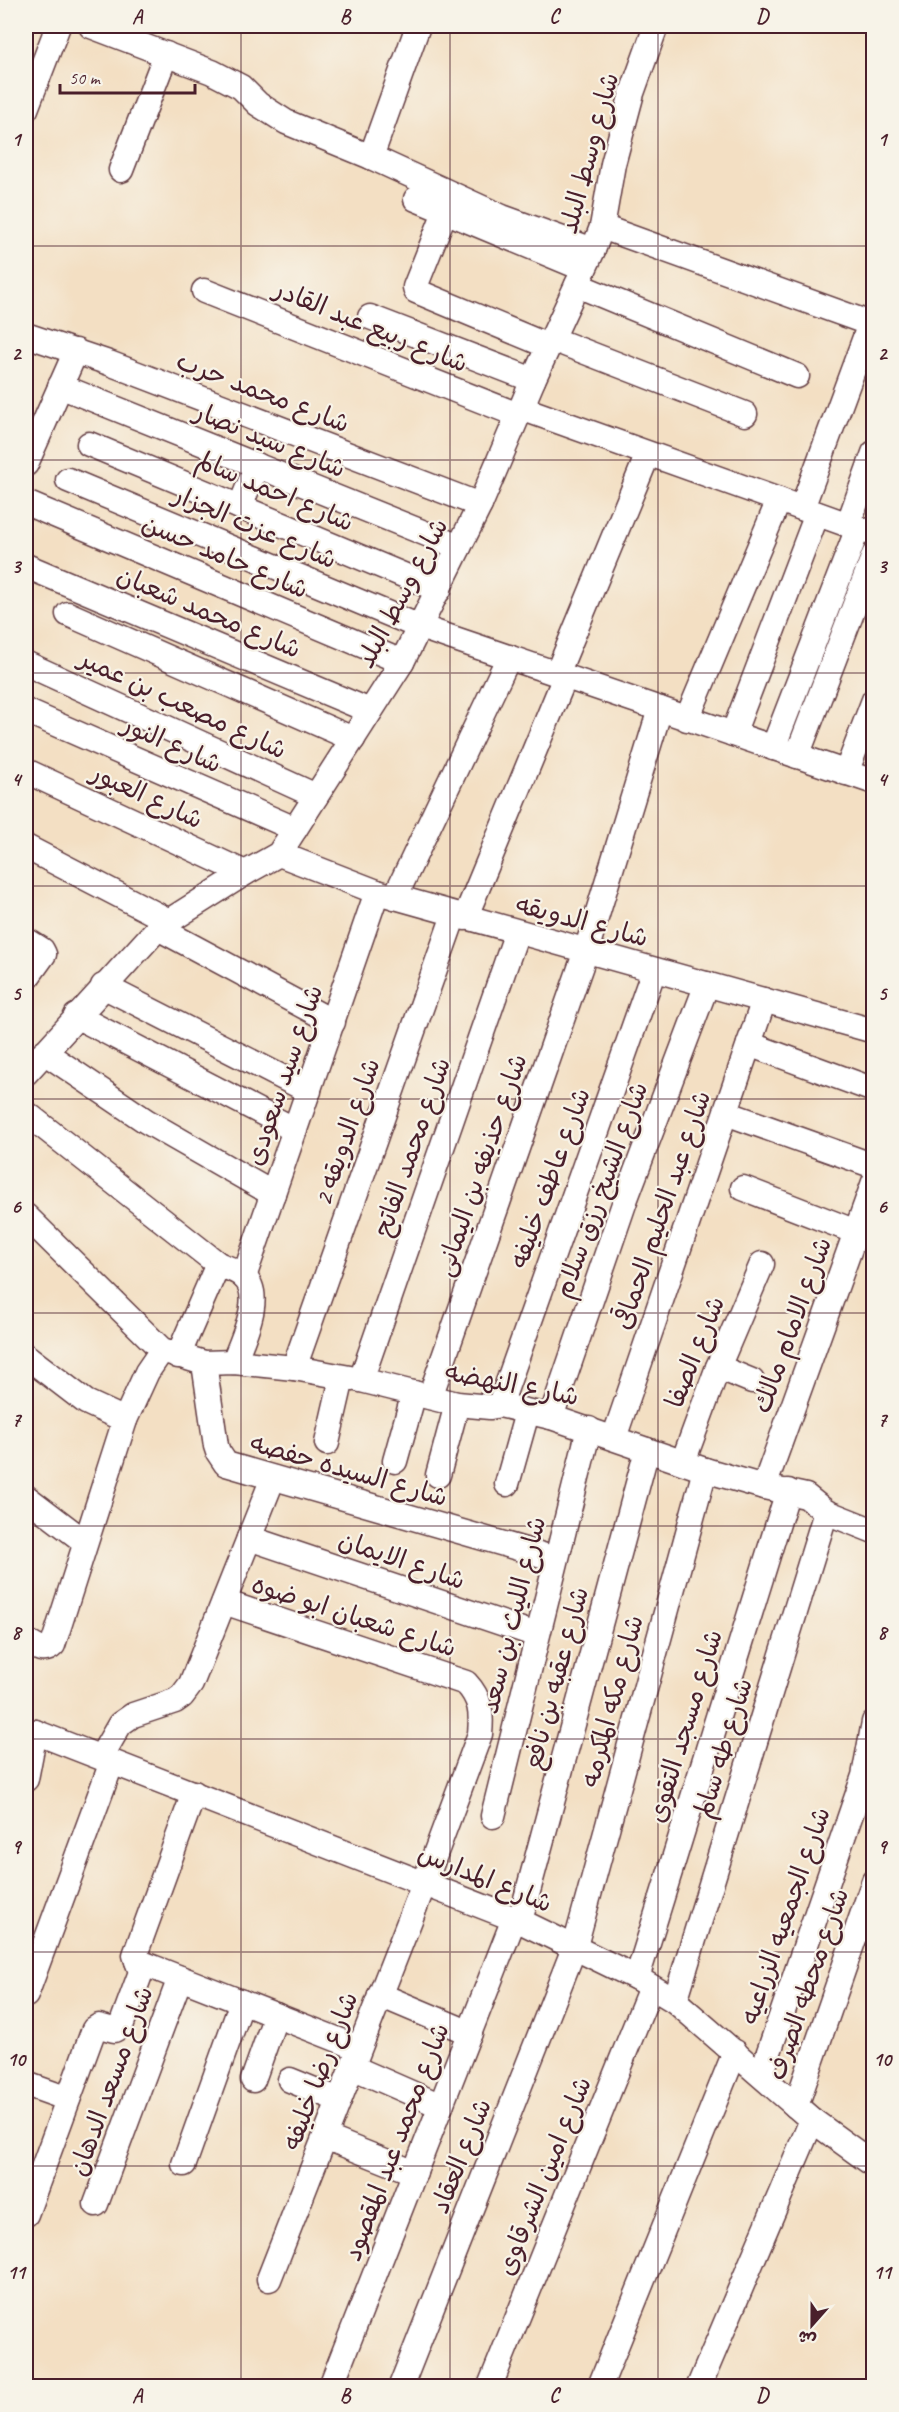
<svg xmlns="http://www.w3.org/2000/svg" width="899" height="2412" viewBox="0 0 899 2412" font-family="Caveat,'Playpen Sans Arabic',sans-serif">
	<rect width="100%" height="100%" fill="#f7f3e8"/>
	<filter id="ink" filterUnits="userSpaceOnUse"><feTurbulence type="fractalNoise" baseFrequency=".0167" numOctaves="2"/><feDisplacementMap in="SourceGraphic" scale="12" xChannelSelector="R" yChannelSelector="G"/><feConvolveMatrix kernelMatrix="1 2 1 2 8 2 1 2 1" color-interpolation-filters="sRGB"/></filter>
	<filter id="wash" filterUnits="userSpaceOnUse"><feTurbulence type="fractalNoise" baseFrequency=".008" numOctaves="4" result="noise"/><feDisplacementMap in="SourceGraphic" scale="24" xChannelSelector="R" yChannelSelector="G"/><feGaussianBlur stdDeviation="1.35" result="paint"/><feColorMatrix in="noise" values="0 0 0 0 0 0 0 0 0 0 0 0 0 0 0 0 0 1.4 0 .05"/><feComposite in="paint" operator="in"/></filter>
	<g filter="url(#wash)">
		<rect width="100%" height="100%" fill="#f3dfc3"/>
	</g>
	<g filter="url(#ink)">
		<g fill="none" stroke-linecap="round" stroke-linejoin="round">
			<defs>
				<g id="minor">
					<path d="M 91,26 L 212,72 L 241,87 L 258,104 L 286,122 L 371,157 L 502,217 L 593,250"/>
					<path d="M 26,109 L 58,26"/>
					<path d="M 371,157 L 418,26"/>
					<path d="M 121,170 L 166,54"/>
					<path d="M 416,199 L 584,269"/>
					<path d="M 445,212 L 415,287 L 416,291 L 548,346"/>
					<path d="M 602,227 L 874,325"/>
					<path d="M 577,285 L 797,376"/>
					<path d="M 204,291 L 518,415"/>
					<path d="M 370,317 L 533,380"/>
					<path d="M 26,335 L 109,363 L 480,505"/>
					<path d="M 552,339 L 745,414"/>
					<path d="M 60,386 L 459,547"/>
					<path d="M 521,408 L 874,534"/>
					<path d="M 89,444 L 439,590"/>
					<path d="M 26,464 L 76,351"/>
					<path d="M 68,480 L 420,627 L 874,782"/>
					<path d="M 26,503 L 402,662"/>
					<path d="M 240,507 L 257,465"/>
					<path d="M 802,508 L 870,324"/>
					<path d="M 848,525 L 874,453"/>
					<path d="M 26,566 L 370,711"/>
					<path d="M 68,614 L 353,739"/>
					<path d="M 27,664 L 316,796"/>
					<path d="M 557,674 L 648,454"/>
					<path d="M 26,711 L 295,829"/>
					<path d="M 687,719 L 779,500"/>
					<path d="M 733,734 L 817,514"/>
					<path d="M 773,748 L 858,528"/>
					<path d="M 797,756 L 874,555"/>
					<path d="M 26,771 L 245,873"/>
					<path d="M 846,773 L 874,700"/>
					<path d="M 26,847 L 169,921"/>
					<path d="M 279,854 L 377,892 L 874,1031"/>
					<path d="M 395,897 L 509,657"/>
					<path d="M 465,918 L 565,677"/>
					<path d="M 158,928 L 333,1022"/>
					<path d="M 26,940 L 42,950 L 44,954 L 26,979"/>
					<path d="M 103,986 L 309,1091"/>
					<path d="M 76,1016 L 295,1130"/>
					<path d="M 749,1044 L 874,1090"/>
					<path d="M 44,1052 L 146,1121 L 273,1194"/>
					<path d="M 26,1073 L 158,928 L 245,873 L 279,854 L 402,662 L 480,505 L 533,380 L 593,250 L 602,227 L 613,164 L 632,93 L 656,26"/>
					<path d="M 26,1113 L 218,1264 C 227,1268 237,1270 244,1277 C 265,1296 242,1339 234,1362"/>
					<path d="M 726,1113 L 874,1166"/>
					<path d="M 743,1188 L 856,1232"/>
					<path d="M 26,1216 L 162,1350 L 204,1363 L 234,1362 L 294,1368 L 361,1380 L 457,1404 L 490,1407 L 500,1405 L 551,1417 L 705,1470 L 764,1487 L 806,1496 L 826,1512 L 874,1531"/>
					<path d="M 244,1277 L 377,892"/>
					<path d="M 26,1356 L 86,1402 L 125,1420"/>
					<path d="M 178,1356 L 218,1264"/>
					<path d="M 204,1363 L 216,1446 L 218,1452 L 226,1464 L 556,1559"/>
					<path d="M 718,1367 L 752,1381"/>
					<path d="M 294,1368 L 454,915"/>
					<path d="M 361,1380 L 517,932"/>
					<path d="M 430,1397 L 586,951 L 660,709"/>
					<path d="M 500,1405 L 654,970"/>
					<path d="M 551,1417 L 626,1198 L 707,984"/>
					<path d="M 614,1438 L 764,1000"/>
					<path d="M 327,1443 L 342,1378"/>
					<path d="M 395,1461 L 414,1393"/>
					<path d="M 683,1462 L 718,1367 L 762,1264"/>
					<path d="M 438,1475 L 457,1404"/>
					<path d="M 507,1484 L 527,1413"/>
					<path d="M 764,1487 L 874,1182"/>
					<path d="M 26,1497 L 85,1542"/>
					<path d="M 249,1538 L 537,1635"/>
					<path d="M 224,1602 L 466,1683 C 481,1699 482,1713 480,1734 L 424,1884 L 269,2279"/>
					<path d="M 26,1641 C 35,1647 44,1654 53,1645 L 125,1420 L 147,1372 L 162,1350"/>
					<path d="M 26,1731 L 35,1732 L 520,1921 L 637,1978 L 675,2001 L 812,2120 L 874,2165"/>
					<path d="M 101,1757 L 120,1724 L 133,1715 L 175,1701 L 182,1696 L 191,1684 L 273,1478"/>
					<path d="M 26,1779 L 35,1732"/>
					<path d="M 493,1816 L 589,1429"/>
					<path d="M 520,1921 L 647,1450"/>
					<path d="M 137,1961 L 359,2048"/>
					<path d="M 637,1978 L 788,1491"/>
					<path d="M 26,1995 L 112,1762"/>
					<path d="M 380,1995 L 470,2033"/>
					<path d="M 675,2001 L 826,1512"/>
					<path d="M 352,2067 L 441,2106"/>
					<path d="M 761,2075 L 864,1776 L 874,1722"/>
					<path d="M 253,2080 L 276,2015"/>
					<path d="M 290,2080 L 339,2100"/>
					<path d="M 26,2084 L 68,2099"/>
					<path d="M 796,2106 L 874,1881"/>
					<path d="M 325,2137 L 415,2173"/>
					<path d="M 184,2164 L 242,2002"/>
					<path d="M 96,2204 L 180,1978"/>
					<path d="M 26,2214 L 94,2029 L 99,2026 L 114,2030 L 121,2026 L 141,1972 L 135,1955 L 194,1793"/>
					<path d="M 331,2386 L 514,1919"/>
					<path d="M 401,2386 L 575,1946 L 705,1470"/>
					<path d="M 490,2386 L 651,1987"/>
					<path d="M 600,2386 L 735,2052"/>
					<path d="M 699,2386 L 812,2120"/>
				</g>
			</defs>
			<use href="#minor" stroke="#633c42" stroke-width="27"/>
			<use href="#minor" stroke="#fff" stroke-width="24"/>
		</g>
	</g>
	<path fill="none" stroke="#4a1f2b" stroke-width="1.5" stroke-opacity="0.55" d="M 241,26 L 241,2386M 450,26 L 450,2386M 658,26 L 658,2386M 26,246 L 874,246M 26,460 L 874,460M 26,673 L 874,673M 26,886 L 874,886M 26,1099 L 874,1099M 26,1313 L 874,1313M 26,1526 L 874,1526M 26,1739 L 874,1739M 26,1952 L 874,1952M 26,2166 L 874,2166"/>
	<g text-anchor="middle" dominant-baseline="central" stroke-width="4.5" stroke-linejoin="round" paint-order="stroke">
		<g font-size="26" fill="#4a1f2b" stroke="#f7f3e8">
			<text transform="translate(589 153) rotate(-75)">شارع وسط البلد</text>
			<text transform="translate(371 326) rotate(22)">شارع ربيع عبد القادر</text>
			<text transform="translate(263 392) rotate(21)">شارع محمد حرب</text>
			<text transform="translate(270 440) rotate(22)">شارع سيد نصار</text>
			<text transform="translate(275 491) rotate(23)">شارع احمد سالم</text>
			<text transform="translate(255 527) rotate(23)">شارع عزت الجزار</text>
			<text transform="translate(225 556) rotate(23)">شارع حامد حسن</text>
			<text transform="translate(402 593) rotate(-62)">شارع وسط البلد</text>
			<text transform="translate(209 612) rotate(23)">شارع محمد شعبان</text>
			<text transform="translate(183 704) rotate(25)">شارع مصعب بن عمير</text>
			<text transform="translate(172 744) rotate(24)">شارع النور</text>
			<text transform="translate(147 796) rotate(25)">شارع العبور</text>
			<text transform="translate(582 921) rotate(15)">شارع الدويقه</text>
			<text transform="translate(284 1075) rotate(-71)">شارع سيد سعودى</text>
			<text transform="translate(347 1132) rotate(-71)">شارع الدويقه 2</text>
			<text transform="translate(412 1147) rotate(-71)">شارع محمد الفاتح</text>
			<text transform="translate(481 1165) rotate(-71)">شارع حذيفه بن اليمانى</text>
			<text transform="translate(550 1178) rotate(-70)">شارع عاطف خليفه</text>
			<text transform="translate(601 1190) rotate(-70)">شارع الشيخ رزق سلام</text>
			<text transform="translate(662 1210) rotate(-71)">شارع عبد الحليم الحماقى</text>
			<text transform="translate(792 1325) rotate(-70)">شارع الامام مالك</text>
			<text transform="translate(695 1352) rotate(-68)">شارع الصفا</text>
			<text transform="translate(512 1384) rotate(11)">شارع النهضه</text>
			<text transform="translate(349 1470) rotate(16)">شارع السيده حفصه</text>
			<text transform="translate(402 1560) rotate(19)">شارع الايمان</text>
			<text transform="translate(513 1615) rotate(-76)">شارع الليث بن سعد</text>
			<text transform="translate(354 1616) rotate(18)">شارع شعبان ابو ضوه</text>
			<text transform="translate(556 1678) rotate(-75)">شارع عقبه بن نافع</text>
			<text transform="translate(612 1701) rotate(-75)">شارع مكه المكرمه</text>
			<text transform="translate(685 1726) rotate(-73)">شارع مسجد التقوى</text>
			<text transform="translate(723 1748) rotate(-73)">شارع طه سالم</text>
			<text transform="translate(485 1878) rotate(22)">شارع المدارس</text>
			<text transform="translate(785 1916) rotate(-71)">شارع الجمعيه الزراعيه</text>
			<text transform="translate(808 1984) rotate(-71)">شارع محطه الصرف</text>
			<text transform="translate(320 2071) rotate(-69)">شارع رضا خليفه</text>
			<text transform="translate(111 2081) rotate(-70)">شارع مسعد الدهان</text>
			<text transform="translate(396 2142) rotate(-69)">شارع محمد عبد المقصود</text>
			<text transform="translate(461 2156) rotate(-68)">شارع العقاد</text>
			<text transform="translate(544 2176) rotate(-68)">شارع امين الشرقاوى</text>
		</g>
	</g>
	<rect width="899" height="2412" fill="none" stroke="#f7f3e8" stroke-width="66"/>
	<g transform="translate(812 2325) rotate(201)" stroke="#f7f3e8" stroke-width="4.5" paint-order="stroke">
	<path d="M0-4.5L10 22L0 15L-10 22Z" fill="#4a1f2b"/>
	<text y="-9" font-size="16" font-weight="bold" text-anchor="middle" fill="#4a1f2b">ش</text>
	</g>
	<path d="M60 84v9h135v-9" fill="none" stroke="#4a1f2b" stroke-width="3"/>
	<text x="69" y="84" font-size="18" fill="#4a1f2b" stroke="#f7f3e8" stroke-width="4.5" paint-order="stroke">50 m</text>
	<rect x="33" y="33" width="833" height="2346" fill="none" stroke="#4a1f2b" stroke-width="2"/>
	<g font-size="20" text-anchor="middle" font-weight="bold" fill="#4a1f2b">
		<text x="137" y="23">A</text>
		<text x="345" y="23">B</text>
		<text x="554" y="23">C</text>
		<text x="762" y="23">D</text>
		<text x="16" y="146">1</text>
		<text x="882" y="146">1</text>
		<text x="16" y="360">2</text>
		<text x="882" y="360">2</text>
		<text x="16" y="573">3</text>
		<text x="882" y="573">3</text>
		<text x="16" y="786">4</text>
		<text x="882" y="786">4</text>
		<text x="16" y="1000">5</text>
		<text x="882" y="1000">5</text>
		<text x="16" y="1213">6</text>
		<text x="882" y="1213">6</text>
		<text x="16" y="1426">7</text>
		<text x="882" y="1426">7</text>
		<text x="16" y="1639">8</text>
		<text x="882" y="1639">8</text>
		<text x="16" y="1853">9</text>
		<text x="882" y="1853">9</text>
		<text x="16" y="2066">10</text>
		<text x="882" y="2066">10</text>
		<text x="16" y="2279">11</text>
		<text x="882" y="2279">11</text>
		<text x="137" y="2402">A</text>
		<text x="345" y="2402">B</text>
		<text x="554" y="2402">C</text>
		<text x="762" y="2402">D</text>
	</g>
</svg>
